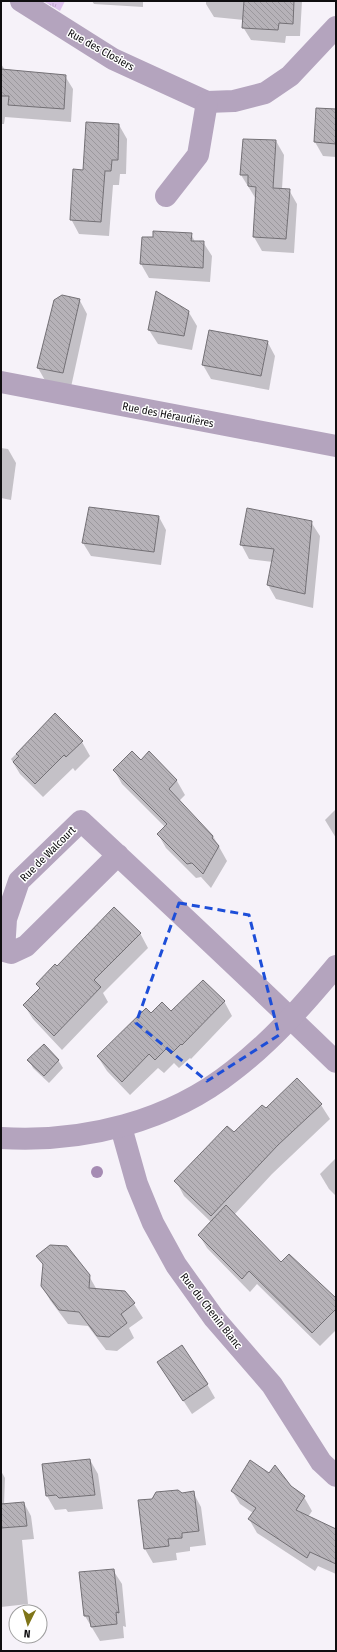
<svg xmlns="http://www.w3.org/2000/svg" width="337" height="1652" viewBox="0 0 337 1652" font-family="'Fira Sans Condensed',sans-serif">
	<defs>
		<pattern id="grass-tufts" width="24" height="20" patternUnits="userSpaceOnUse"><rect width="24" height="20" fill="#dec2ef"/><path d="M3 7l-1-3M5 7V3M7 7l1-3M15 17l-1-3M17 17v-4M19 17l1-3" fill="none" stroke="#bda6cc"/></pattern>
		<pattern id="building-back-hatch" width="6" height="6" patternUnits="userSpaceOnUse"><rect width="6" height="6" fill="#b6b2b8"/><path d="M-1 5l2 2M0 0l6 6M5-1l2 2" fill="none" stroke="#9b989d"/></pattern>
	</defs>
	<rect width="100%" height="100%" fill="#f6f2f9"/>
	<path fill="url(#grass-tufts)" d="M 43,1 L 65,1 L 60,11 Z"/>
	<g fill="#0003">
		<path d="M 92,1 L 143,1 L 143,7 L 94,4 Z"/>
		<path d="M 206,1 L 302,1 L 300,36 L 286,36 L 285,43 L 251,40 L 243,27 L 244,20 L 214,17 L 206,4 Z"/>
		<path d="M 1,64 L 5,70 L 65,76 L 73,89 L 71,122 L 5,117 L 4,124 L 1,124 Z"/>
		<path d="M 336,110 L 336,157 L 323,156 L 315,142 Z"/>
		<path d="M 119,125 L 127,139 L 126,174 L 120,174 L 119,185 L 113,185 L 109,236 L 79,234 L 71,219 L 84,171 Z"/>
		<path d="M 276,141 L 284,155 L 282,189 L 289,190 L 297,204 L 294,253 L 262,251 L 254,237 L 256,199 L 241,175 Z"/>
		<path d="M 191,234 L 195,242 L 203,242 L 212,256 L 210,282 L 149,278 L 141,264 L 154,238 Z"/>
		<path d="M 79,299 L 87,314 L 71,387 L 46,382 L 38,368 Z"/>
		<path d="M 188,311 L 197,326 L 192,350 L 158,344 L 149,330 Z"/>
		<path d="M 209,331 L 267,341 L 275,356 L 269,390 L 211,379 L 203,365 Z"/>
		<path d="M 1,448 L 8,449 L 16,463 L 11,500 L 1,498 Z"/>
		<path d="M 90,508 L 159,517 L 166,530 L 161,565 L 91,556 L 83,543 Z"/>
		<path d="M 311,522 L 320,536 L 313,608 L 276,599 L 268,585 L 273,562 L 249,559 L 241,544 Z"/>
		<path d="M 55,715 L 82,742 L 90,756 L 75,771 L 73,768 L 43,797 L 20,774 L 11,759 Z"/>
		<path d="M 149,753 L 177,781 L 185,795 L 179,801 L 213,836 L 227,861 L 211,888 L 201,877 L 196,878 L 166,848 L 158,834 L 165,827 L 122,784 L 114,770 L 141,761 Z"/>
		<path d="M 336,809 L 336,838 L 325,820 Z"/>
		<path d="M 140,933 L 148,948 L 103,993 L 108,1002 L 62,1050 L 33,1019 L 24,1005 L 40,989 L 37,984 L 57,967 Z"/>
		<path d="M 224,1001 L 232,1016 L 191,1059 L 190,1058 L 179,1068 L 174,1063 L 164,1073 L 158,1068 L 130,1095 L 107,1071 L 98,1057 L 151,1015 L 171,1013 Z"/>
		<path d="M 29,1060 L 58,1060 L 63,1068 L 49,1083 L 33,1068 Z"/>
		<path d="M 297,1079 L 321,1105 L 330,1119 L 272,1174 L 234,1215 L 281,1264 L 336,1299 L 336,1330 L 320,1346 L 257,1284 L 250,1292 L 207,1248 L 199,1235 L 211,1222 L 184,1196 L 176,1181 L 266,1109 Z"/>
		<path d="M 336,1158 L 336,1196 L 329,1189 L 320,1174 Z"/>
		<path d="M 38,1257 L 89,1276 L 97,1290 L 125,1292 L 134,1304 L 143,1318 L 129,1328 L 134,1338 L 117,1351 L 106,1350 L 88,1326 L 68,1324 L 50,1300 L 42,1286 L 44,1267 Z"/>
		<path d="M 159,1363 L 207,1384 L 215,1398 L 192,1414 Z"/>
		<path d="M 90,1460 L 98,1474 L 103,1509 L 68,1512 L 66,1509 L 55,1510 L 47,1496 Z"/>
		<path d="M 1,1471 L 5,1478 L 4,1505 L 24,1503 L 31,1516 L 34,1539 L 22,1540 L 28,1604 L 1,1607 Z"/>
		<path d="M 270,1475 L 304,1497 L 312,1511 L 308,1517 L 336,1530 L 336,1574 L 318,1566 L 315,1571 L 257,1533 L 249,1519 L 253,1513 L 240,1504 L 232,1491 Z"/>
		<path d="M 193,1492 L 201,1507 L 206,1545 L 190,1547 L 190,1551 L 176,1553 L 177,1560 L 153,1563 L 145,1549 L 153,1499 Z"/>
		<path d="M 113,1570 L 122,1584 L 126,1627 L 123,1626 L 124,1638 L 100,1641 L 85,1616 Z"/>
	</g>
	<g fill="url(#building-back-hatch)" stroke="#737075">
		<path d="M 244,1 L 294,1 L 293,24 L 279,23 L 278,30 L 242,28 Z"/>
		<path d="M 1,69 L 66,75 L 64,109 L 8,105 L 9,96 L 1,96 Z"/>
		<path d="M 316,108 L 336,109 L 336,144 L 314,142 Z"/>
		<path d="M 86,122 L 119,124 L 118,160 L 112,160 L 111,171 L 105,171 L 101,222 L 70,220 L 73,169 L 83,170 Z"/>
		<path d="M 243,139 L 276,140 L 273,188 L 290,189 L 286,239 L 253,237 L 256,187 L 248,186 L 248,175 L 240,175 Z"/>
		<path d="M 153,231 L 192,233 L 191,241 L 204,241 L 203,268 L 140,264 L 142,237 L 153,237 Z"/>
		<path d="M 156,291 L 189,311 L 184,336 L 148,330 Z"/>
		<path d="M 62,295 L 80,299 L 63,373 L 37,368 L 54,300 Z"/>
		<path d="M 209,330 L 268,341 L 261,376 L 202,365 Z"/>
		<path d="M 89,507 L 159,516 L 154,552 L 82,543 Z"/>
		<path d="M 247,508 L 312,521 L 305,594 L 267,585 L 274,549 L 240,545 Z"/>
		<path d="M 55,713 L 83,741 L 66,757 L 64,755 L 35,784 L 13,762 L 19,756 L 16,754 Z"/>
		<path d="M 132,751 L 141,760 L 149,751 L 177,780 L 169,789 L 213,836 L 212,838 L 219,846 L 203,874 L 192,863 L 187,864 L 157,834 L 167,824 L 113,770 Z"/>
		<path d="M 114,907 L 141,933 L 94,980 L 101,987 L 54,1036 L 23,1005 L 40,988 L 36,984 L 55,964 L 57,966 Z"/>
		<path d="M 203,980 L 225,1001 L 182,1045 L 181,1044 L 171,1054 L 166,1049 L 155,1060 L 149,1054 L 122,1082 L 97,1056 L 146,1008 L 151,1013 L 162,1002 L 171,1011 Z"/>
		<path d="M 44,1044 L 59,1060 L 44,1076 L 27,1060 Z"/>
		<path d="M 297,1078 L 322,1104 L 278,1145 L 211,1216 L 174,1181 L 227,1126 L 234,1132 L 262,1105 L 266,1108 Z"/>
		<path d="M 226,1205 L 281,1262 L 289,1254 L 336,1298 L 336,1309 L 312,1333 L 249,1271 L 242,1279 L 198,1235 Z"/>
		<path d="M 50,1245 L 67,1246 L 90,1275 L 89,1288 L 125,1291 L 135,1303 L 121,1314 L 127,1323 L 109,1337 L 97,1336 L 79,1312 L 59,1310 L 41,1286 L 43,1264 L 36,1256 Z"/>
		<path d="M 182,1345 L 208,1384 L 183,1401 L 157,1362 Z"/>
		<path d="M 90,1459 L 95,1495 L 59,1498 L 56,1495 L 46,1496 L 42,1464 Z"/>
		<path d="M 250,1460 L 269,1473 L 275,1465 L 291,1486 L 305,1496 L 296,1510 L 336,1529 L 336,1564 L 310,1552 L 307,1558 L 248,1519 L 256,1508 L 231,1491 Z"/>
		<path d="M 178,1490 L 182,1493 L 194,1491 L 199,1531 L 182,1533 L 182,1538 L 168,1539 L 169,1546 L 144,1549 L 138,1500 L 152,1499 L 156,1492 Z"/>
		<path d="M 24,1502 L 27,1526 L 1,1528 L 1,1504 Z"/>
		<path d="M 114,1569 L 119,1613 L 116,1612 L 117,1624 L 91,1627 L 89,1616 L 84,1616 L 79,1572 Z"/>
	</g>
	<g fill="none" stroke-linecap="round" stroke-linejoin="round">
		<g stroke="#b4a4be" stroke-width="22">
			<path d="M 21,1 L 113,59 L 207,102 L 234,101 L 265,93 L 290,76 L 336,27"/>
			<path d="M 166,196 L 198,155 L 207,102"/>
			<path d="M 118,855 L 26,946 L 11,953 L 4,951 L 6,919 L 19,881 L 81,821 C 167,901 252,981 336,1062"/>
			<path d="M 121,1127 L 137,1184 L 153,1223 L 176,1265 L 214,1318 L 272,1385 L 321,1462 L 336,1476"/>
			<path d="M 1,1138 C 83,1143 169,1122 234,1070 C 273,1040 305,1003 336,966"/>
		</g>
		<path stroke="#b4a4be" stroke-width="22" d="M 1,382 L 336,446"/>
	</g>
	<circle fill="#a58bb3" cx="97" cy="1172" r="6"/>
	<path fill="none" stroke="#1d4ed8" stroke-width="3" stroke-dasharray="8 5" stroke-linejoin="round" d="M 179,903 L 249,915 L 279,1035 L 207,1081 L 136,1023 Z"/>
	<g text-anchor="middle" dominant-baseline="central" stroke-width="3" stroke-linejoin="round" paint-order="stroke">
		<g font-size="11" fill="#0f0e10" stroke="#fff">
			<text transform="translate(101 50) rotate(29)">Rue des Closiers</text>
			<text transform="translate(168 415) rotate(11)">Rue des Héraudières</text>
			<text transform="translate(48 854) rotate(-45)">Rue de Walcourt</text>
			<text transform="translate(211 1311) rotate(52)">Rue du Chenin Blanc</text>
		</g>
	</g>
	<rect width="337" height="1652" fill="none" stroke="#0f0e10" stroke-width="4"/>
	<g transform="translate(28 1624) rotate(185)"><circle r="19" fill="#ffffff" stroke="#9f9f9f"/>
	<path d="M0-3L7 15L0 10L-7 15Z" fill="#7f7519"/>
	<text y="-6" font-size="11" font-weight="bold" text-anchor="middle" fill="#0f0e10">N</text>
	</g>
</svg>
